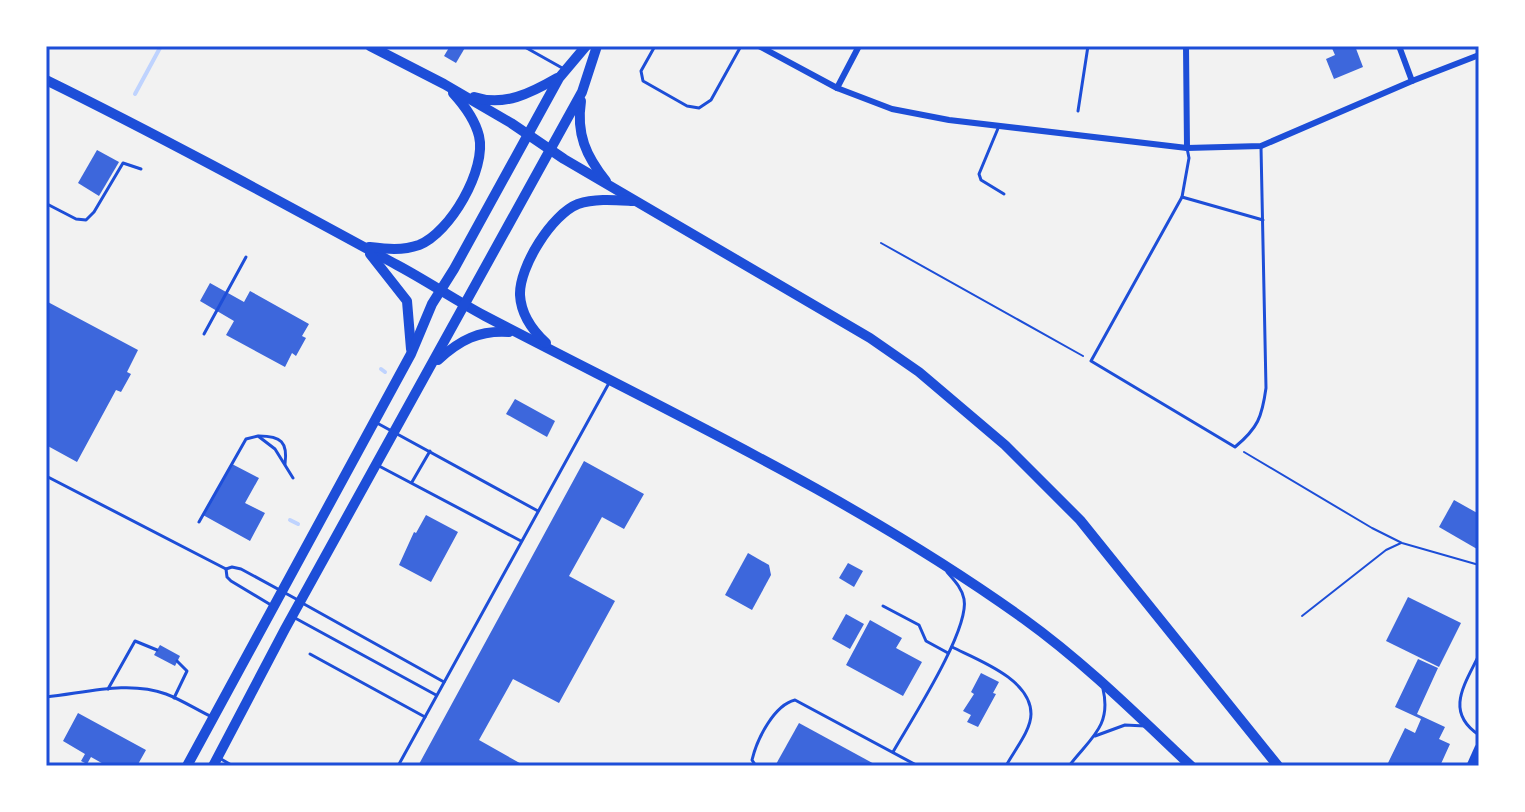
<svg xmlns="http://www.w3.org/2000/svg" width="1525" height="812" viewBox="0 0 1525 812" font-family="'Exo 2',sans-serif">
	<rect width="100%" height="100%" fill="#f2f2f2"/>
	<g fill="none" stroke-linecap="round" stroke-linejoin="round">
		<g stroke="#bfd3fe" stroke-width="4">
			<path d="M 135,94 L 161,46"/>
			<path d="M 381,369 L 385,372"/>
			<path d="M 290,520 L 298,524"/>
		</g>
	</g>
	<g fill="#3d67dc">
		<path d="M 450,46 L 466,46 L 456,63 L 444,56 Z"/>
		<path d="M 1331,46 L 1355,46 L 1363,67 L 1334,79 L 1326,59 L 1335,55 Z"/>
		<path d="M 97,150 L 119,162 L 99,196 L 78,183 Z"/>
		<path d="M 210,283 L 244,302 L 250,291 L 309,324 L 302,336 L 306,338 L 296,356 L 292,353 L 285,367 L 226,335 L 234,321 L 200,301 Z"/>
		<path d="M 46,301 L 138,350 L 127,372 L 131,374 L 121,392 L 116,390 L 77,462 L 46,445 Z"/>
		<path d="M 515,399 L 555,421 L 547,437 L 506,414 Z"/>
		<path d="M 584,461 L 644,494 L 624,529 L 602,517 L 569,576 L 615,601 L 559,703 L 513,679 L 479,740 L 525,766 L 418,766 Z"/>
		<path d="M 232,464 L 259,478 L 245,503 L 265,513 L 250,541 L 203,515 Z"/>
		<path d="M 1454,500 L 1479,514 L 1477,549 L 1439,527 Z"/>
		<path d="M 426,515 L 458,532 L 431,582 L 399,565 L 414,532 L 416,533 Z"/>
		<path d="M 748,553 L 769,565 L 771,575 L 752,610 L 725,595 Z"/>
		<path d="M 848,563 L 863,571 L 854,587 L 839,578 Z"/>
		<path d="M 1408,597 L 1461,623 L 1439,667 L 1386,641 Z"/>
		<path d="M 846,614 L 864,624 L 850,649 L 832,639 Z"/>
		<path d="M 870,620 L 902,638 L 896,648 L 922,662 L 903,696 L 846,665 Z"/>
		<path d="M 160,645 L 180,656 L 175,666 L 154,655 Z"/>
		<path d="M 1418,659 L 1438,668 L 1417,714 L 1445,727 L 1439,739 L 1450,744 L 1440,766 L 1395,766 L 1388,763 L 1405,728 L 1415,733 L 1421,719 L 1395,707 Z"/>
		<path d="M 981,673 L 999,682 L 993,693 L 996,694 L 978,727 L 967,722 L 971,715 L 963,711 L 974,694 L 971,692 Z"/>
		<path d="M 78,713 L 146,750 L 137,766 L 107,766 L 91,757 L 87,764 L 81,761 L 85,754 L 63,741 Z"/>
		<path d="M 799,723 L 878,766 L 775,766 Z"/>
	</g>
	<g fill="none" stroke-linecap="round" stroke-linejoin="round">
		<g stroke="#1d4ed8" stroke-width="2">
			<path d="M 881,243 L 1083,356"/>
			<path d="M 1244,452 L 1372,528 L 1402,543 L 1479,565"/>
			<path d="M 1302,616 L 1386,550 L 1401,543"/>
		</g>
		<g stroke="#1d4ed8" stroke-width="3">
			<path d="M 523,46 L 564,69"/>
			<path d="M 655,46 L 641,71 L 643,81 L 687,106 L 699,108 L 711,100 L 741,46"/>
			<path d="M 1078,111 L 1088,46"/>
			<path d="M 999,126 L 979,174 L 981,180 L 1004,194"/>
			<path d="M 1187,148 L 1189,158 L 1182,197 L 1091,361 L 1235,447 C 1258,428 1262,417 1266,388 L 1261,147"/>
			<path d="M 1182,197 L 1263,220"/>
			<path d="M 47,204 L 76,219 L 86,220 L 94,212 L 123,163 L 141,169"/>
			<path d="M 204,334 L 246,257"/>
			<path d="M 377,423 L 538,511"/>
			<path d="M 259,436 C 281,436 288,442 285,464"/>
			<path d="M 379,466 L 521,541"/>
			<path d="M 46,476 L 226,569 L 232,567 L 241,569 L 298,600"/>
			<path d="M 412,482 L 430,451"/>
			<path d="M 199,522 L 246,439 L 258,436 L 275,449 L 293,478"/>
			<path d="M 226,569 L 227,577 L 231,581 L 271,605"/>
			<path d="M 304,604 L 444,682"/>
			<path d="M 883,606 L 919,625 L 926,641 L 948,653"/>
			<path d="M 295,618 L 436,695"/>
			<path d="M 952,647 C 978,660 1031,679 1031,714 C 1031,731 1013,752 1006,766"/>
			<path d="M 310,654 L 425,717"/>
			<path d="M 1479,655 C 1465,684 1444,712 1479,735"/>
			<path d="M 108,689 L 135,641 L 157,650"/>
			<path d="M 46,697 C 85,693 128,680 166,694 C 182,700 197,710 212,717"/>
			<path d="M 174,698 L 187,671 L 177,661"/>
			<path d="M 1095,736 L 1125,725 L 1145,726"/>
			<path d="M 893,752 C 910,722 970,630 964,599 C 962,588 954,580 947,572"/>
			<path d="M 221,759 L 233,766"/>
			<path d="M 398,766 L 609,383"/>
			<path d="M 756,766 L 752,760 C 757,739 774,705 795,700 L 918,766"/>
			<path d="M 1069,766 C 1089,739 1112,727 1103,689"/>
		</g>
		<g stroke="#1d4ed8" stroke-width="6">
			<path d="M 759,46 L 837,88 L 892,109 L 949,120 L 1187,148 L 1261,146 L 1412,81 L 1479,55"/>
			<path d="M 1186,46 L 1187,148"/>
			<path d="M 1399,46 L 1412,81"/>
			<path d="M 837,88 L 859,46"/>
		</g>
		<path stroke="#1d4ed8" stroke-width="9" d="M 1471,766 L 1479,748"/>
		<g stroke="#1d4ed8" stroke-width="10">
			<path d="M 370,46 L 444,84 L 511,123 L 564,159 L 870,338 L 919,372 L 1005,445 L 1080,520 L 1278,766"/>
			<path d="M 46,80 C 164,138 281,202 397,265 C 427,281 455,300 485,316 C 667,411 857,499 1024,619 C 1085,663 1137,715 1191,766"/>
			<path d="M 474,97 C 504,107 531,93 557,78"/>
			<path d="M 581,101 C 576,134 586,156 606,181"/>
			<path d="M 369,247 C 386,249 402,251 419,245 C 450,233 487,169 479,136 C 475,120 464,105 453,93"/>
			<path d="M 370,254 L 407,301 L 411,349"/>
			<path d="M 546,343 C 532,330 521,314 520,295 C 519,267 552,214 578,204 C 595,198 616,200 633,201"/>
			<path d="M 438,360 C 460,340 479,330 509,332"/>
			<path d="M 187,766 L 411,354 L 432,304 L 454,269 L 559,78 L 586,46"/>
			<path d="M 213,766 L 285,629 L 582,92 L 597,46"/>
		</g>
	</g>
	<rect width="1525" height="812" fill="none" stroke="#ffffff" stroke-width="96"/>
	<rect x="48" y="48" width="1429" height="716" fill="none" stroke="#1d4ed8" stroke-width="3"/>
</svg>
